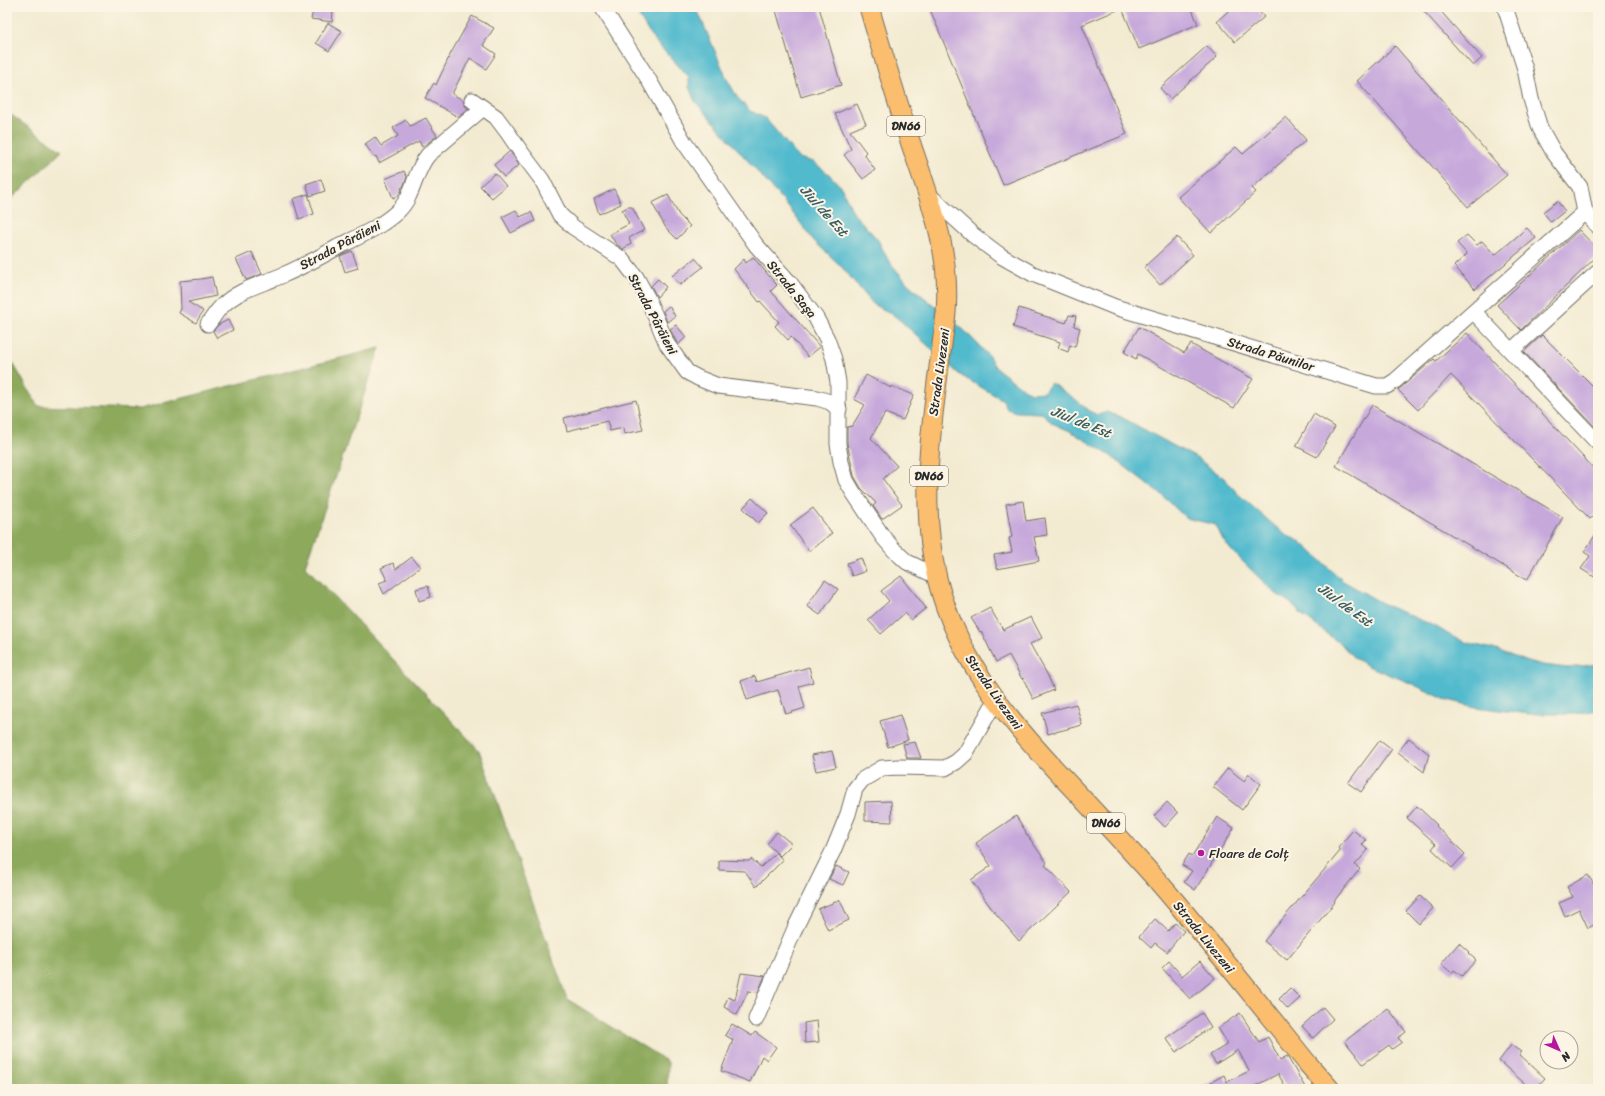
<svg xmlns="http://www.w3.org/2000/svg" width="1605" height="1096" viewBox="0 0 1605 1096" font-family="Sriracha,sans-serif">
	<rect width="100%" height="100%" fill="#fcf5e5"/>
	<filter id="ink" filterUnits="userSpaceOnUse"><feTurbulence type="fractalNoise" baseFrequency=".025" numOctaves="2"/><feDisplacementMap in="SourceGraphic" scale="8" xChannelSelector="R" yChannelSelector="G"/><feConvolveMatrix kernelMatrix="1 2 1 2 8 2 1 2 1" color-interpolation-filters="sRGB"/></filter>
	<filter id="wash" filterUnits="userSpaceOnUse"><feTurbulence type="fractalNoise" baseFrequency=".012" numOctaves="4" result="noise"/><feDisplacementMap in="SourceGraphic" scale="16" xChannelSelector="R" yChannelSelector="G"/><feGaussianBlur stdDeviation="0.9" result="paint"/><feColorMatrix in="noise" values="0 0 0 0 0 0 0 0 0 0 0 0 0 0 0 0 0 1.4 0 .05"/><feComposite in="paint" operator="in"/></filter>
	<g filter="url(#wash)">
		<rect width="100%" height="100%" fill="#f3ebd1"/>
		<g fill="#8ca95c" stroke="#5c6a44">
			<path d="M 7,112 L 62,151 L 7,203 Z"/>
			<path d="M 380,348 L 305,566 L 479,750 L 567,999 L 668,1062 L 667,1089 L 7,1089 L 7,353 L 38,406 L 140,409 Z"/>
		</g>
		<path fill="#51bacd" stroke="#3e727c" d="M 633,7 L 696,7 L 726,77 L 737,97 L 750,111 L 765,118 L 799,158 L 813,162 L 829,174 L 841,187 L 854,214 L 878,240 L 888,260 L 908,284 L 965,331 L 989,356 L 995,367 L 1022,388 L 1031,393 L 1044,392 L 1051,383 L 1075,399 L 1089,411 L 1098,415 L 1107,412 L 1121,417 L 1198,459 L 1224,478 L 1237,493 L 1284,534 L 1301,542 L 1343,581 L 1387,606 L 1435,626 L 1451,636 L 1468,643 L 1493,649 L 1534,664 L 1568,668 L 1598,664 L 1598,710 L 1574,714 L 1529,714 L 1476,707 L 1444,699 L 1408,682 L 1368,666 L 1354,658 L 1342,645 L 1302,615 L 1289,602 L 1275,593 L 1231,550 L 1222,538 L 1216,525 L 1186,518 L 1161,494 L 1111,456 L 1070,431 L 1052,423 L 1042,413 L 1016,412 L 1007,409 L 1003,400 L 960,375 L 901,321 L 891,313 L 874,305 L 840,265 L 815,242 L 785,203 L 695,101 L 689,87 L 689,77 L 653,39 Z"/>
		<g id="blocks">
			<g fill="#c6a8db">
				<path d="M 314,7 L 333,10 L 332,22 L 311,19 Z"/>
				<path d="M 775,7 L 819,7 L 841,85 L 801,97 Z"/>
				<path d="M 929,7 L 1191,7 L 1198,24 L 1139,49 L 1122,8 L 1082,25 L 1127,134 L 1003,185 Z"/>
				<path d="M 1233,7 L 1255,7 L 1264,17 L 1235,42 L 1217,21 Z"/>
				<path d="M 1420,7 L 1437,7 L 1482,58 L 1473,66 Z"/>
				<path d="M 472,16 L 494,28 L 483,45 L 496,54 L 486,69 L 470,58 L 452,94 L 463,100 L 464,104 L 468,109 L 458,117 L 425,98 L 434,83 L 436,85 L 451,53 Z"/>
				<path d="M 328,23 L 342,31 L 329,51 L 316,43 Z"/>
				<path d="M 1207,46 L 1217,57 L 1170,99 L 1160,88 Z"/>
				<path d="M 1395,46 L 1507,175 L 1468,207 L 1357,81 Z"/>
				<path d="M 857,104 L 866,124 L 850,131 L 866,152 L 864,154 L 875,170 L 863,179 L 844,155 L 851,149 L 835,114 Z"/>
				<path d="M 1286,117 L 1306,140 L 1252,188 L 1256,192 L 1211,233 L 1178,197 L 1236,147 L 1243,154 Z"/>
				<path d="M 426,118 L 437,136 L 422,147 L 419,141 L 379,163 L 376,156 L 374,157 L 365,144 L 375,137 L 381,146 L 398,136 L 393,128 L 406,120 L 410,126 Z"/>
				<path d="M 510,151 L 519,165 L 504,177 L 494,165 Z"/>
				<path d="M 404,171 L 407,177 L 403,187 L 401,188 L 402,190 L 398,196 L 393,198 L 385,179 Z"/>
				<path d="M 495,173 L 506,186 L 492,198 L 480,186 Z"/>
				<path d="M 321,179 L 325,191 L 310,196 L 306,184 Z"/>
				<path d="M 614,189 L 621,204 L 599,214 L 594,199 Z"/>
				<path d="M 308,194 L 314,214 L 299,219 L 293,199 Z"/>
				<path d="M 668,195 L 679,215 L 690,226 L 677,239 L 666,228 L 652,203 Z"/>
				<path d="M 1557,201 L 1565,211 L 1551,222 L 1543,212 Z"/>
				<path d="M 628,207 L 632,207 L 644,230 L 629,238 L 631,244 L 623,249 L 616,244 L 610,234 L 629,224 L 622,210 Z"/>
				<path d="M 516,210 L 520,217 L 531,212 L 535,221 L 511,233 L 502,217 Z"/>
				<path d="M 1527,228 L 1536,238 L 1475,289 L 1454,266 L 1467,254 L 1457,243 L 1467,235 L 1477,245 L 1482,241 L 1495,255 Z"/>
				<path d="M 1579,230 L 1598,250 L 1598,255 L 1521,330 L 1497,305 Z"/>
				<path d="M 1177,237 L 1193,255 L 1160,285 L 1144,267 Z"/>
				<path d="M 352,251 L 358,268 L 345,272 L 340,256 Z"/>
				<path d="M 252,252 L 262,274 L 246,280 L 236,259 Z"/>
				<path d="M 753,257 L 777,285 L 771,291 L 820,347 L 808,357 L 791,337 L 788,340 L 775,326 L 779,322 L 760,301 L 759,302 L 734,269 L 744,259 L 746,263 Z"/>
				<path d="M 695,258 L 703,267 L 680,285 L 672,276 Z"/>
				<path d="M 212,277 L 216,296 L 188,302 L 203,311 L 196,323 L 179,313 L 181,309 L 180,281 L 201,279 Z"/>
				<path d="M 658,279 L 666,287 L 657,297 L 651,286 Z"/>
				<path d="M 669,306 L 675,316 L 667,322 L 663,311 Z"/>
				<path d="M 1019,308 L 1066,323 L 1069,315 L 1076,316 L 1074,326 L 1080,328 L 1075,347 L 1070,345 L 1068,352 L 1058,348 L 1060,342 L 1013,327 Z"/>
				<path d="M 228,320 L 233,330 L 217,338 L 213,331 L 218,325 Z"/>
				<path d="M 676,325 L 686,337 L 678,345 L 670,329 Z"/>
				<path d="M 1139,327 L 1184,353 L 1191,344 L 1253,379 L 1234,408 L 1138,354 L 1136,359 L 1124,352 Z"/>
				<path d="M 1467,333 L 1598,473 L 1598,512 L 1590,519 L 1451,375 L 1418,410 L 1398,390 L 1434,359 L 1436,361 Z"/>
				<path d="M 1542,335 L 1598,391 L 1598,430 L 1524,352 Z"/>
				<path d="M 866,375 L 891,388 L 891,386 L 914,395 L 903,420 L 885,413 L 871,438 L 897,466 L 883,479 L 902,505 L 882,519 L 873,506 L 876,503 L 861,488 L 854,476 L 847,443 L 847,427 L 852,426 L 865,405 L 854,399 Z"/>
				<path d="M 636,400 L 643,430 L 624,434 L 623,428 L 610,431 L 607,421 L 567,431 L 564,418 Z"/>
				<path d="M 1372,405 L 1563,517 L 1527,580 L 1336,466 Z"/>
				<path d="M 1314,414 L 1335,427 L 1317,457 L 1296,446 Z"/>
				<path d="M 752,498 L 768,513 L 758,523 L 743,508 Z"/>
				<path d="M 1023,501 L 1026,521 L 1045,518 L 1047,535 L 1034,537 L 1039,561 L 997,569 L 994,555 L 1012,552 L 1009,538 L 1012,537 L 1006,504 Z"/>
				<path d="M 813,508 L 832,533 L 809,551 L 790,525 Z"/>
				<path d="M 1598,531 L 1598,579 L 1581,569 L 1590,556 L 1584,552 Z"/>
				<path d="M 412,557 L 420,567 L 384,594 L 379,583 L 387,580 L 381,568 L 393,563 L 396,569 Z"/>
				<path d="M 861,558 L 866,571 L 852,576 L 847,563 Z"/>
				<path d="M 901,576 L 926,608 L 911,620 L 905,613 L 881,634 L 868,620 L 889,601 L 881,591 Z"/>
				<path d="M 825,580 L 838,589 L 820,615 L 807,606 Z"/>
				<path d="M 428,586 L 431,597 L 419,601 L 416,589 Z"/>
				<path d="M 990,608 L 1003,630 L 1031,617 L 1042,638 L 1030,644 L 1047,674 L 1054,690 L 1033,699 L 1023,678 L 1022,679 L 1009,655 L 996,662 L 981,631 L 980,632 L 971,618 Z"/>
				<path d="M 809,667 L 813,682 L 799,686 L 805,708 L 786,714 L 778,690 L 747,700 L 741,681 L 755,676 L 757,682 Z"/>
				<path d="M 1076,704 L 1082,725 L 1048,734 L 1042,713 Z"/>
				<path d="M 900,715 L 908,740 L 888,747 L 880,721 Z"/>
				<path d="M 1409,738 L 1429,754 L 1424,772 L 1398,752 Z"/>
				<path d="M 1380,740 L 1392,749 L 1361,792 L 1348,783 Z"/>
				<path d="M 915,742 L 921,758 L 907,758 L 903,744 Z"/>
				<path d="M 832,751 L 836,767 L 816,771 L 812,755 Z"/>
				<path d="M 1228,768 L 1244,781 L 1249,774 L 1261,784 L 1242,810 L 1213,787 Z"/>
				<path d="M 891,801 L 892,822 L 865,821 L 865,802 Z"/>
				<path d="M 1167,802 L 1178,813 L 1165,827 L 1154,816 Z"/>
				<path d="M 1417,806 L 1437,825 L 1436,826 L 1465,854 L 1452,868 L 1432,849 L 1436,844 L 1407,818 Z"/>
				<path d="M 1016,816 L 1026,832 L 1025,832 L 1047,863 L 1045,865 L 1071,892 L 1019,941 L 992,909 L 971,880 L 991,866 L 976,843 Z"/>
				<path d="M 1217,817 L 1234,828 L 1195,890 L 1184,882 L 1192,871 L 1182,865 L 1189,854 L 1192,856 Z"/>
				<path d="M 1353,830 L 1366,840 L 1362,845 L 1368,850 L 1355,865 L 1360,869 L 1334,901 L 1335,902 L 1287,960 L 1264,941 L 1341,850 L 1338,848 Z"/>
				<path d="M 777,832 L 792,844 L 780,856 L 767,844 Z"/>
				<path d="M 776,853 L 783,860 L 756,887 L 745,871 L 719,870 L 719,860 L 749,861 L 751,859 L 761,867 Z"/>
				<path d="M 836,866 L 849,872 L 843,885 L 829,879 Z"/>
				<path d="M 1588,875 L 1598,891 L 1598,923 L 1588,928 L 1579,909 L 1565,916 L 1559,903 L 1573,897 L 1567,887 Z"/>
				<path d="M 1420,896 L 1433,908 L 1419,924 L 1406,911 Z"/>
				<path d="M 840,900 L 849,920 L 828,930 L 818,909 Z"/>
				<path d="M 1155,919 L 1168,931 L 1175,923 L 1184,931 L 1167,952 L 1155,943 L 1151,948 L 1139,937 Z"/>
				<path d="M 1459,943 L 1469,952 L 1468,953 L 1476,960 L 1462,976 L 1454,970 L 1452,973 L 1441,964 Z"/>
				<path d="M 1169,961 L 1182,976 L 1200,961 L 1215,978 L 1190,999 L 1162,968 Z"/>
				<path d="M 741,973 L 765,976 L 758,992 L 748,991 L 737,1015 L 724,1007 L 728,997 L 735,1000 Z"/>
				<path d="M 1290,988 L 1300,998 L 1288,1009 L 1279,999 Z"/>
				<path d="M 1323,1007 L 1333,1019 L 1313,1038 L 1302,1026 Z"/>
				<path d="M 1388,1008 L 1406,1032 L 1398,1038 L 1402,1042 L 1392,1049 L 1389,1045 L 1363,1064 L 1345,1041 Z"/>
				<path d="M 1202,1013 L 1211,1027 L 1176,1052 L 1166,1038 Z"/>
				<path d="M 1240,1013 L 1259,1042 L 1268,1037 L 1280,1060 L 1287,1056 L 1306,1089 L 1287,1089 L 1278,1074 L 1249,1089 L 1199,1089 L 1224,1075 L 1227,1082 L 1249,1071 L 1238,1050 L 1216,1064 L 1210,1055 L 1228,1044 L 1218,1028 Z"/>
				<path d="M 817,1021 L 819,1042 L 805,1043 L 804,1023 Z"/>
				<path d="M 732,1024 L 752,1036 L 755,1032 L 776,1047 L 767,1060 L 762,1056 L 750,1082 L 721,1071 L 733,1040 L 725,1035 Z"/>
				<path d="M 1511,1045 L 1521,1052 L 1519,1054 L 1545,1078 L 1535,1089 L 1531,1089 L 1499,1061 Z"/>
			</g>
		</g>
	</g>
	<g filter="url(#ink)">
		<use href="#blocks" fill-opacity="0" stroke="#716e65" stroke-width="1"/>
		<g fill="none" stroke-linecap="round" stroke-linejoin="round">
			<defs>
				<g id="minor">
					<path d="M 602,7 L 647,77 L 684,142 L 756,245 L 790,283 L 816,318 L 827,339 L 834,359 L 838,382 L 838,444 L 841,462 L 846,480 L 853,492 L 883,537 L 895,551 L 907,562 L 936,576"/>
					<path d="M 1505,7 L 1525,69 L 1531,99 L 1540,128 L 1554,153 L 1580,187 L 1585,212 L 1598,227"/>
					<path d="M 472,100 L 496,117 L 508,133 L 521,152 L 542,180 L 560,215 L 573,227 L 622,259 L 636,277 L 647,297 L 667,344 L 687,372 L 698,378 L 718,386 L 817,398 L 830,402 L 839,409"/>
					<path d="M 928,194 L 973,235 L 1001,256 L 1033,274 L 1115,307 L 1376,386 L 1387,386 L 1395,381 L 1585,212"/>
					<path d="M 1474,312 L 1598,443"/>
					<path d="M 208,324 C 212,319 216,312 221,307 C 237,290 262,284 283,275 C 302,267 320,257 338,247 C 358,237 381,227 398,211 C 414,196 414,172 428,155 L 483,108"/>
					<path d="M 1511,351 L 1598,272"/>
					<path d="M 756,1019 L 796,926 L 833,851 L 848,814 L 855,789 L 862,780 L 882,768 L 898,767 L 945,768 L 956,762 L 965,754 L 996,700"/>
				</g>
				<path id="major" d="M 869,7 C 882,52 896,97 910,141 C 930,201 951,249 946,313 C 936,399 916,491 937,578 C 958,665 1018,731 1078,794 C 1104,822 1130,850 1156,879 C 1208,939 1258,1002 1308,1064 L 1330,1089"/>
			</defs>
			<use href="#minor" stroke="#716e65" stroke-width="17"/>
			<use href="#major" stroke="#716e65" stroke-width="21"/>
			<use href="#minor" stroke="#fff" stroke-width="15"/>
			<use href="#major" stroke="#fbbd6e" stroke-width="19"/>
		</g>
	</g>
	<circle fill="#b5179e" stroke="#fcf5e5" stroke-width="1.5" cx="1201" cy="853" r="4"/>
	<g text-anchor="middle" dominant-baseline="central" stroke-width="4" stroke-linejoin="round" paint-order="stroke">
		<g fill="#fcf5e5" stroke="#6a6863" stroke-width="1">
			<rect x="887" y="116" width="38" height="20" rx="3"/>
			<rect x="910" y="466" width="38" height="20" rx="3"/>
			<rect x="1087" y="813" width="38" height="20" rx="3"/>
		</g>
		<g font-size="12" font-weight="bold" fill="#2b2b2b">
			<text x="906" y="126">DN66</text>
			<text x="929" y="476">DN66</text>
			<text x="1106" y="823">DN66</text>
		</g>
		<g font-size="13" fill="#2b2b2b" stroke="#fcf5e5">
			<text transform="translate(340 245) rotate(-28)">Strada Pârăieni</text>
			<text transform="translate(792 289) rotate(51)">Strada Saşa</text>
			<text transform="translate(653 314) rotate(62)">Strada Pârăieni</text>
			<text transform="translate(1271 354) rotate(17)">Strada Păunilor</text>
			<text transform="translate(939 372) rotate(-82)">Strada Livezeni</text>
			<text transform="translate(994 692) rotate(55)">Strada Livezeni</text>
			<text transform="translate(1204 937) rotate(51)">Strada Livezeni</text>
		</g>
		<g font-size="13" fill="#2b2b2b" stroke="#fcf5e5" text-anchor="start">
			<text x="1209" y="853">Floare de Colț</text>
		</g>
		<g font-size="14" font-style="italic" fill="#385d64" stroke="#fcf5e5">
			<text transform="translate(824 211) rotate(48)">Jiul de Est</text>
			<text transform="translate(1081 422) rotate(22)">Jiul de Est</text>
			<text transform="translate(1345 605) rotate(36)">Jiul de Est</text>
		</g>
	</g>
	<rect width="1605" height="1096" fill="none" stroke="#fcf5e5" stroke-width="24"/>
	<g transform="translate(1559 1050) rotate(135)"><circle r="19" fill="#fcf5e5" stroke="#a8a49b"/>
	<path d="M0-3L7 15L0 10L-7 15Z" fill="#b5179e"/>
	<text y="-6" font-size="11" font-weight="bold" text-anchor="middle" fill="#2b2b2b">N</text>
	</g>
</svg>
